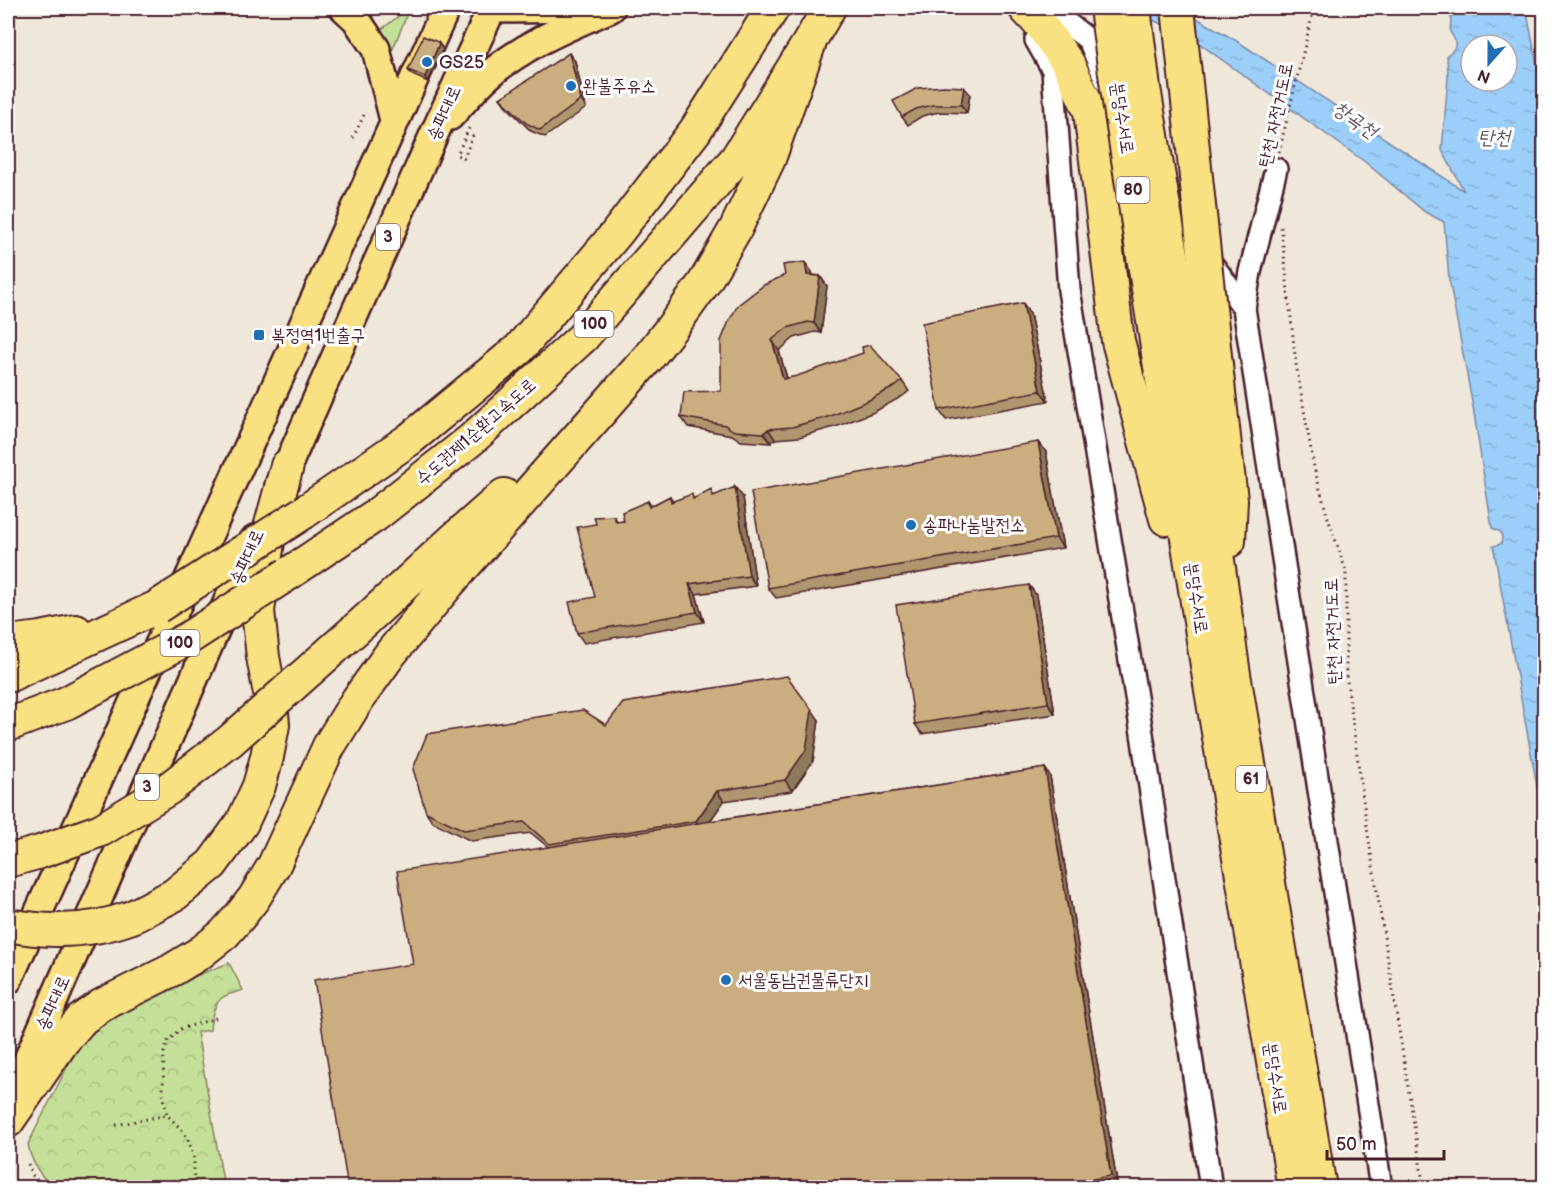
<svg xmlns="http://www.w3.org/2000/svg" width="1552" height="1195" viewBox="0 0 1552 1195" font-family="'Balsamiq Sans','Poor Story',sans-serif">
	<defs>
		<pattern id="park-crowns" width="20" height="18" patternUnits="userSpaceOnUse" patternTransform="scale(1.5)"><rect width="20" height="18" fill="#c4e098"/><path d="M2 6a3 3 0 1 1 6 0M12 15a3 3 0 1 1 6 0" fill="none" stroke="#aac083"/></pattern>
		<pattern id="water-ripples" width="26" height="14" patternUnits="userSpaceOnUse" patternTransform="scale(1.5)"><rect width="26" height="14" fill="#9bcef8"/><path d="M2 4q2-2 4 0t4 0M15 11q2-2 4 0t4 0" fill="none" stroke="#87b0d5"/></pattern>
	</defs>
	<rect width="100%" height="100%" fill="#efe7d9"/>
	<filter id="ink" filterUnits="userSpaceOnUse"><feTurbulence type="fractalNoise" baseFrequency=".0167" numOctaves="2"/><feDisplacementMap in="SourceGraphic" scale="12" xChannelSelector="R" yChannelSelector="G"/><feConvolveMatrix kernelMatrix="1 2 1 2 8 2 1 2 1" color-interpolation-filters="sRGB"/></filter>
	<g filter="url(#ink)">
		<path fill="#c4e098" stroke="#878062" stroke-width="1.5" d="M 404,12 L 406,17 L 387,63 L 373,36 Z"/>
		<path fill="url(#park-crowns)" stroke="#878062" stroke-width="1.5" d="M 229,963 L 243,990 C 237,992 228,994 223,997 C 214,1003 211,1019 210,1030 L 197,1032 L 224,1187 L 55,1187 C 40,1178 31,1161 28,1144 L 85,1032 L 127,1003 Z"/>
		<path fill="url(#water-ripples)" stroke="#7b88a6" stroke-width="1.5" fill-rule="evenodd" d="M 1126,8 L 1176,8 L 1193,16 L 1240,43 L 1464,191 L 1442,150 L 1448,77 L 1447,55 C 1458,48 1457,41 1450,32 L 1452,8 L 1526,8 L 1538,69 L 1544,87 L 1544,825 L 1494,550 L 1493,546 L 1501,544 L 1502,538 L 1501,532 L 1492,528 L 1473,407 L 1449,279 L 1444,222 L 1425,212 L 1365,162 L 1190,37 ZM 1471,45 L 1507,45 L 1507,81 L 1471,81 Z"/>
		<g fill="none" stroke-linecap="round" stroke-linejoin="round">
			<defs>
				<g id="minor">
					<path d="M 1047,8 L 1089,40 L 1108,85"/>
					<path d="M 1036,40 L 1053,70 L 1069,290 L 1141,727 L 1211,1188"/>
					<path d="M 1166,201 L 1244,308 L 1381,1188"/>
					<path d="M 1244,308 L 1250,272 L 1276,169"/>
				</g>
				<g id="major">
					<path d="M 344,8 L 356,19 L 376,49 L 394,120"/>
					<path d="M 483,8 L 491,9 L 598,8"/>
					<path d="M 450,116 C 463,102 475,87 489,75 C 525,44 568,27 611,8"/>
					<path d="M 279,485 L 435,132 L 492,8"/>
					<path d="M 8,980 L 446,8"/>
					<path d="M 9,1103 L 255,539"/>
				</g>
				<g id="highway">
					<path d="M 1025,8 L 1040,24 L 1068,63 L 1090,111 L 1118,341 L 1166,519"/>
					<path d="M 1216,365 L 1231,500 L 1229,541"/>
					<path d="M 1191,368 L 1233,668 L 1320,1188"/>
					<path d="M 1161,373 L 1208,672 L 1294,1188"/>
					<path d="M 303,513 L 410,439 L 519,349 L 616,234 L 695,131 L 773,8"/>
					<path d="M 288,574 L 376,515 L 472,439 L 583,337 L 736,159 L 811,39 L 829,8"/>
					<path d="M 365,621 L 454,539 L 504,495"/>
					<path d="M 8,642 L 41,638 L 76,631"/>
					<path d="M 8,676 L 157,607"/>
					<path d="M 8,725 L 66,703"/>
					<path d="M 132,917 L 174,895 L 212,864 L 242,823 L 259,786 L 267,757 L 273,725 L 271,699 L 263,657 L 258,611 L 270,528 L 287,466"/>
					<path d="M 8,1121 L 63,1041 L 82,1019 L 102,1005 L 172,970 L 200,953 L 224,934 L 240,916 L 254,898 L 274,865 L 329,746 L 358,699 L 391,653 L 450,582 L 648,358 L 676,322 L 704,283 L 736,228 L 769,159 L 811,39"/>
				</g>
			</defs>
			<use href="#minor" stroke="#4a1f2b" stroke-width="26"/>
			<use href="#major" stroke="#4a1f2b" stroke-width="32"/>
			<use href="#highway" stroke="#4a1f2b" stroke-width="36"/>
			<g stroke="#4a1f2b" stroke-width="3" stroke-dasharray="1.5 4.5" stroke-linecap="butt">
				<path d="M 397,9 L 398,8"/>
				<path d="M 469,128 L 457,155 L 464,158 L 474,133"/>
				<path d="M 353,138 L 364,115"/>
				<path d="M 1279,152 L 1314,8"/>
				<path d="M 1281,227 L 1296,364 L 1314,467 L 1327,515 L 1346,571 L 1346,674 L 1367,828 L 1424,1188"/>
				<path d="M 116,1125 L 167,1115"/>
				<path d="M 28,1164 L 32,1175 L 47,1188"/>
				<path d="M 194,1188 L 194,1158 L 189,1142 L 182,1130 L 167,1115 L 163,1092 L 164,1053 L 168,1041 L 180,1029 L 216,1018"/>
			</g>
			<use href="#minor" stroke="#fff" stroke-width="21"/>
			<use href="#major" stroke="#f9e181" stroke-width="27"/>
			<use href="#highway" stroke="#f9e181" stroke-width="32"/>
			<defs>
				<g id="highway-bridge">
					<path d="M 1106,8 L 1117,88 L 1161,373"/>
					<path d="M 1134,8 L 1144,88 L 1191,368"/>
					<path d="M 1178,8 L 1216,365"/>
					<path d="M 157,607 L 303,513"/>
					<path d="M 66,703 L 187,639 L 288,574"/>
					<path d="M 8,861 L 40,852 L 101,830 L 168,789 L 230,741 L 365,621"/>
					<path d="M 8,925 C 49,933 92,932 132,917"/>
				</g>
			</defs>
			<use href="#highway-bridge" stroke="#4a1f2b" stroke-width="36" stroke-linecap="butt"/>
			<use href="#highway-bridge" stroke="#f9e181" stroke-width="32"/>
		</g>
		<g fill="#af966e" stroke="#4a1f2b" stroke-width="1.5">
			<path d="M 438,42 L 443,49 L 428,82 L 412,75 L 408,70 Z"/>
			<path d="M 575,61 L 586,108 L 545,137 L 531,131 L 505,105 L 500,98 Z"/>
			<path d="M 918,88 L 970,94 L 967,113 L 939,112 L 922,116 L 908,125 L 902,117 Z"/>
			<path d="M 812,272 L 813,275 L 820,276 L 827,286 L 821,333 L 815,332 L 794,338 L 779,351 L 787,378 L 902,381 L 909,391 L 903,396 L 874,412 L 838,426 L 799,437 L 775,439 L 771,443 L 741,441 L 732,435 L 688,427 L 681,417 L 721,391 L 785,275 Z"/>
			<path d="M 1030,314 L 1048,401 L 946,420 L 939,410 Z"/>
			<path d="M 1038,442 L 1046,452 L 1063,548 L 776,598 L 768,588 Z"/>
			<path d="M 716,495 L 743,497 L 756,586 L 696,594 L 704,622 L 584,643 L 577,633 L 595,597 L 596,524 L 614,516 L 618,522 L 624,521 L 648,501 L 651,506 L 670,496 L 673,501 Z"/>
			<path d="M 1029,585 L 1036,595 L 1055,714 L 922,734 L 915,724 Z"/>
			<path d="M 819,720 L 813,761 L 792,791 L 724,801 L 710,821 L 1045,768 L 1050,776 L 1117,1183 L 1091,1188 L 348,1188 L 413,964 L 548,847 L 531,833 L 471,841 L 433,822 L 426,812 L 606,725 Z"/>
		</g>
		<g fill="#8e7a5a" stroke="#4a1f2b" stroke-width="1.5">
			<path d="M 439,44 L 443,49 L 428,82 L 425,77 Z"/>
			<path d="M 569,53 L 575,61 L 586,108 L 581,100 Z"/>
			<path d="M 964,87 L 970,94 L 967,113 L 961,105 Z"/>
			<path d="M 805,262 L 812,272 L 815,285 L 807,275 Z"/>
			<path d="M 820,276 L 827,286 L 821,333 L 814,323 Z"/>
			<path d="M 1023,303 L 1030,314 L 1048,401 L 1040,391 Z"/>
			<path d="M 772,340 L 779,351 L 790,389 L 783,379 Z"/>
			<path d="M 768,429 L 775,439 L 771,443 L 764,433 Z"/>
			<path d="M 1038,442 L 1046,452 L 1063,548 L 1056,538 Z"/>
			<path d="M 735,487 L 743,497 L 756,586 L 749,576 Z"/>
			<path d="M 689,584 L 696,594 L 704,622 L 697,612 Z"/>
			<path d="M 1029,585 L 1036,595 L 1055,714 L 1048,703 Z"/>
			<path d="M 812,710 L 819,720 L 813,761 L 792,791 L 785,780 Z"/>
			<path d="M 1045,768 L 1050,776 L 1117,1183 L 1111,1176 Z"/>
			<path d="M 717,791 L 724,801 L 703,831 L 696,821 Z"/>
		</g>
		<g fill="#cbae80" stroke="#4a1f2b" stroke-width="1.5">
			<path d="M 423,36 L 438,42 L 439,44 L 425,77 L 408,70 Z"/>
			<path d="M 569,53 L 581,100 L 540,130 L 526,123 L 500,98 Z"/>
			<path d="M 944,86 L 964,87 L 961,105 L 933,105 L 916,109 L 902,117 L 893,101 L 918,88 Z"/>
			<path d="M 805,262 L 807,275 L 820,276 L 814,323 L 808,322 L 787,328 L 772,340 L 783,379 L 797,376 L 863,353 L 862,347 L 870,345 L 902,381 L 896,386 L 867,401 L 831,416 L 792,427 L 768,429 L 764,433 L 734,431 L 725,425 L 681,417 L 684,392 L 721,391 L 721,341 L 729,321 L 738,305 L 764,285 L 785,275 L 783,265 Z"/>
			<path d="M 1023,303 L 1040,391 L 939,410 L 922,323 Z"/>
			<path d="M 1038,442 L 1056,538 L 768,588 L 751,492 Z"/>
			<path d="M 735,487 L 749,576 L 689,584 L 697,612 L 577,633 L 569,602 L 595,597 L 577,527 L 596,524 L 594,517 L 614,516 L 616,522 L 624,521 L 622,512 L 648,501 L 649,507 L 670,496 L 671,502 L 692,494 L 693,499 L 711,489 L 713,496 Z"/>
			<path d="M 1029,585 L 1048,703 L 915,724 L 896,605 Z"/>
			<path d="M 787,676 L 812,710 L 806,750 L 785,780 L 717,791 L 696,821 L 549,844 L 524,822 L 464,830 L 426,812 L 413,769 L 427,734 L 583,710 L 606,725 L 623,703 Z"/>
			<path d="M 1045,768 L 1111,1176 L 1037,1188 L 348,1188 L 314,980 L 413,964 L 397,871 Z"/>
		</g>
	</g>
	<g fill="#1f6fb2" stroke="#fff" stroke-width="2">
		<circle cx="427" cy="62" r="6"/>
		<circle cx="571" cy="86" r="6"/>
		<rect x="253" y="329" width="12" height="12" rx="3"/>
		<circle cx="911" cy="525" r="6"/>
		<circle cx="726" cy="980" r="6"/>
	</g>
	<g text-anchor="middle" dominant-baseline="central" stroke-width="6" stroke-linejoin="round" paint-order="stroke">
		<g fill="#fff" stroke="#80626b" stroke-width="1.5">
			<rect x="1116.5" y="177" width="33" height="26" rx="4.5"/>
			<rect x="376" y="224" width="24" height="26" rx="4.5"/>
			<rect x="574.5" y="311" width="39" height="26" rx="4.5"/>
			<rect x="160.5" y="630" width="39" height="26" rx="4.5"/>
			<rect x="1236" y="766" width="30" height="26" rx="4.5"/>
			<rect x="135" y="774" width="24" height="26" rx="4.5"/>
		</g>
		<g font-size="16" font-weight="bold" fill="#4a1f2b">
			<text x="1133" y="190">80</text>
			<text x="388" y="237">3</text>
			<text x="594" y="324">100</text>
			<text x="180" y="643">100</text>
			<text x="1251" y="779">61</text>
			<text x="147" y="787">3</text>
		</g>
		<g font-size="18" fill="#4a1f2b" stroke="#fff" text-anchor="start">
			<text x="439" y="62">GS25</text>
			<text x="583" y="86">완불주유소</text>
			<text x="271" y="335">복정역1번출구</text>
			<text x="923" y="525">송파나눔발전소</text>
			<text x="738" y="980">서울동남권물류단지</text>
		</g>
		<g font-size="18" fill="#4a1f2b" stroke="#fff">
			<text transform="translate(444 113) rotate(-66)">송파대로</text>
			<text transform="translate(1276 115) rotate(-78)">탄천 자전거도로</text>
			<text transform="translate(1122 118) rotate(81)">분당수서로</text>
			<text transform="translate(476 432) rotate(-41)">수도권제1순환고속도로</text>
			<text transform="translate(247 557) rotate(-66)">송파대로</text>
			<text transform="translate(1196 598) rotate(81)">분당수서로</text>
			<text transform="translate(1333 631) rotate(-92)">탄천 자전거도로</text>
			<text transform="translate(53 1003) rotate(-66)">송파대로</text>
			<text transform="translate(1275 1078) rotate(81)">분당수서로</text>
		</g>
		<g font-size="20" font-style="italic" fill="#625468" stroke="#fff">
			<text transform="translate(1355 120) rotate(35)">창곡천</text>
			<text x="1494" y="138">탄천</text>
		</g>
	</g>
	<rect width="1552" height="1195" fill="none" stroke="#fff" stroke-width="30"/>
	<rect x="15" y="15" width="1522" height="1165" fill="none" stroke="#4a1f2b" stroke-width="2" filter="url(#ink)"/>
	<g transform="translate(1489 63) rotate(201)"><circle r="28" fill="#ffffff" stroke="#b7a5aa" stroke-width="1.5"/>
	<path d="M0-4.5L10 22L0 15L-10 22Z" fill="#1f6fb2"/>
	<text y="-9" font-size="16" font-weight="bold" text-anchor="middle" fill="#4a1f2b">N</text>
	</g>
	<path d="M1327 1150v9h117v-9" fill="none" stroke="#4a1f2b" stroke-width="3"/>
	<text x="1336" y="1150" font-size="18" fill="#4a1f2b" stroke="#ffffff" stroke-width="4.5" paint-order="stroke">50 m</text>
</svg>
